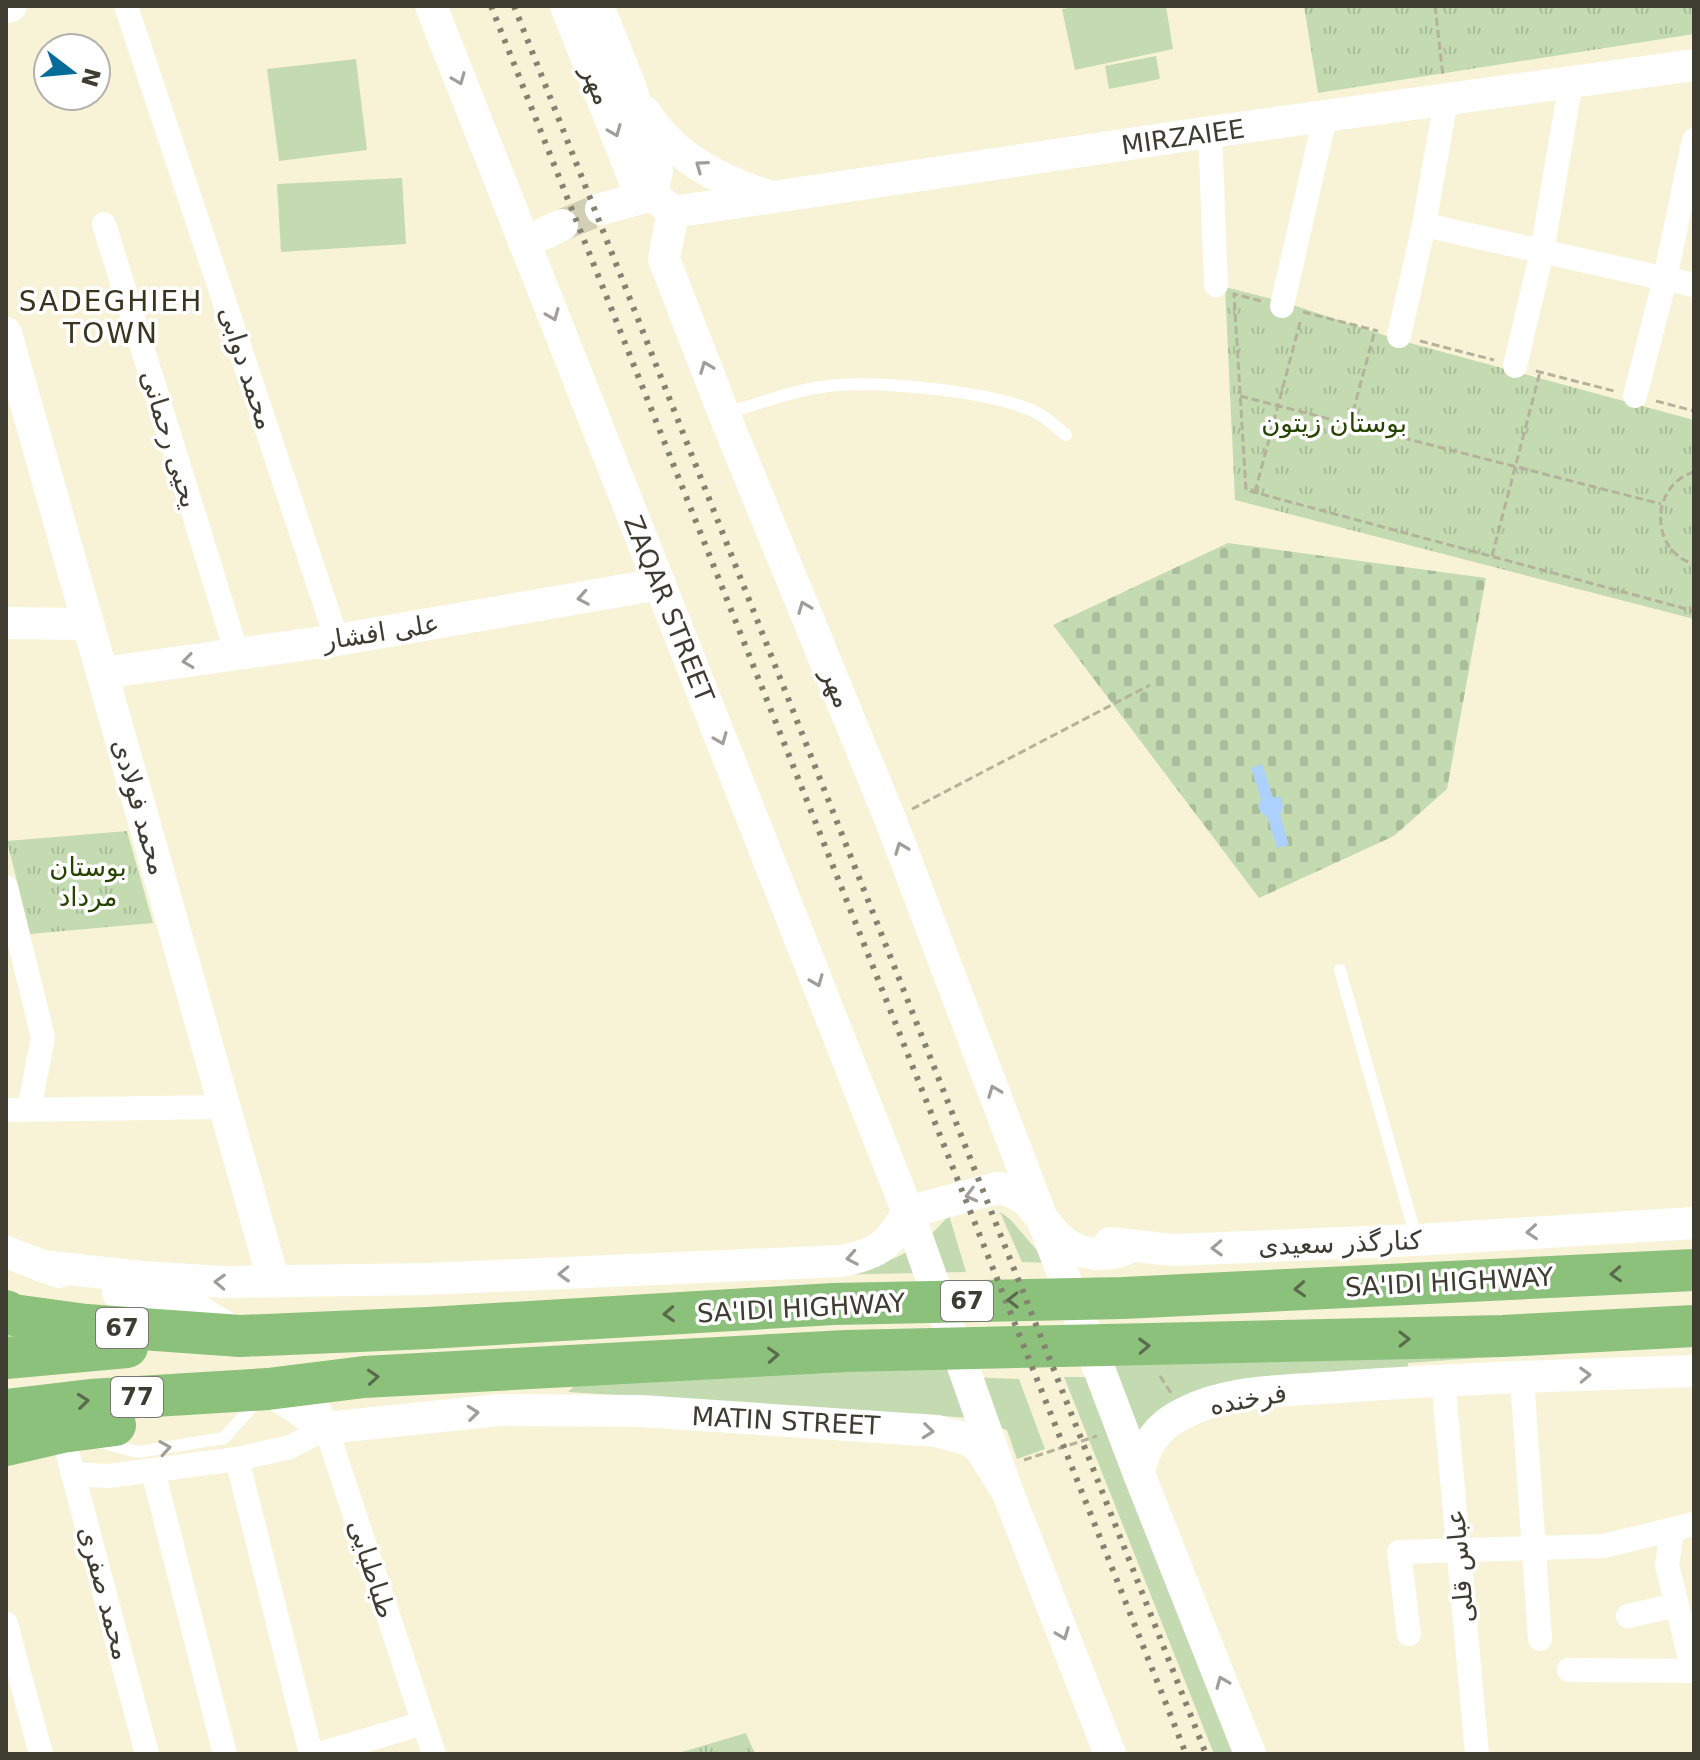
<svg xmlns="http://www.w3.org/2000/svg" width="1700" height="1760" viewBox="0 0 1700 1760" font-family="'DejaVu Sans','Noto Sans Arabic',sans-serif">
	<defs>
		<pattern id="cemetery-stones" width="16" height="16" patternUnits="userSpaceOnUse" patternTransform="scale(2)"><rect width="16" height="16" fill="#c4dbb2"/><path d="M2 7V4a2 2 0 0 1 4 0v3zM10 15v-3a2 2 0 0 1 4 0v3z" fill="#a9bd9a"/></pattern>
		<pattern id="park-tufts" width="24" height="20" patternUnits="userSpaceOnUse" patternTransform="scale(2)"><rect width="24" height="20" fill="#c4dbb2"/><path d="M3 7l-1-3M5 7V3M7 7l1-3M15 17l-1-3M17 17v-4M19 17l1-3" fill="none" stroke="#a9bd9a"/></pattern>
	</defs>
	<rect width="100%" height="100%" fill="#f8f3d7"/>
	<g fill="#c4dbb2">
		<path d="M 1079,6 L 1166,6 L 1173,49 L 1075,70 L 1062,9 Z"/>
		<path d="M 1156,56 L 1160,79 L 1109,89 L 1105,66 Z"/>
		<path d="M 356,59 L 367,150 L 279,161 L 267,69 Z"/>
		<path d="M 402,178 L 406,244 L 281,252 L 277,184 Z"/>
		<path d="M 1000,1212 L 1010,1219 L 1048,1263 L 1022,1262 Z"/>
		<path d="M 949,1215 L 966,1272 L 828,1275 C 880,1266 913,1259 949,1215 Z"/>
		<path d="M 1506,1356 L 1408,1363 L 1408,1369 L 1181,1401 L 1147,1420 L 1141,1432 L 1239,1754 L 1214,1754 L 1064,1377 L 1113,1377 L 1113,1364 Z"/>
		<path d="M 967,1367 L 968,1377 L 1019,1379 L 1045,1449 L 1017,1459 L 1007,1430 L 972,1418 L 568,1392 L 578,1382 Z"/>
	</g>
	<path fill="url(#cemetery-stones)" d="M 1228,543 L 1486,578 L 1447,789 L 1394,836 L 1259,898 L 1053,625 Z"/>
	<g fill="url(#park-tufts)">
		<path d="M 1304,6 L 1694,6 L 1694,34 L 1318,93 Z"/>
		<path d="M 1225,287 L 1284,302 L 1399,340 L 1694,420 L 1694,619 L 1235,500 Z"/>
		<path d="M 127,831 L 153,923 L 30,934 L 7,841 Z"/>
		<path d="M 746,1733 L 755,1754 L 675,1754 Z"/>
	</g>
	<path fill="#add1fd" d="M 1262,764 L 1273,797 L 1281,797 L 1283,807 L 1280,815 L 1289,845 L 1277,848 L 1267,816 L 1262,814 L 1258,807 L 1261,799 L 1251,768 Z"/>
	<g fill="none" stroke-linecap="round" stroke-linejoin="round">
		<path stroke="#d3cfb6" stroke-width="32" stroke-dasharray="32 16" stroke-linecap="butt" d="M 562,225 L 601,209"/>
		<g stroke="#b5b29c" stroke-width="3" stroke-dasharray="8 4" stroke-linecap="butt">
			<path d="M 1435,6 L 1443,76"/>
			<path d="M 1261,301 L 1234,294 L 1246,490 L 1694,611"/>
			<path d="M 1303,312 L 1378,331"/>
			<path d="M 1420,341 L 1494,360"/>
			<path d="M 1536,371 L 1614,391"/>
			<path d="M 1240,396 L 1661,504"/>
			<path d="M 1656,401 L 1694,411"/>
			<path d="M 1350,423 L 1375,330"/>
			<path d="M 1694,472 C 1650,485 1649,551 1694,564"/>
			<path d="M 1255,492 L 1301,319"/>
			<path d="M 1492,556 L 1540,372"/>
			<path d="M 912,809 L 1150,685"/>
			<path d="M 1160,1376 L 1171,1393"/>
			<path d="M 1024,1460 L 1097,1436"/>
		</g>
		<g stroke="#fff" stroke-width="12">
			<path d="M 724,414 C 761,403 799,388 837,385 C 886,382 994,391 1037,413 C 1048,418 1057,428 1066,435"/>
			<path d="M 1340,970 L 1416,1237"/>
			<path d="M 100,1442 L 138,1452 L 224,1438 L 258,1400"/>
		</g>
		<g stroke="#fff" stroke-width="24">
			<path d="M 126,6 L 337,640"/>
			<path d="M 1210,132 L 1216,285"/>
			<path d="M 104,224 L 237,654"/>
			<path d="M 1424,225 L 1694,285"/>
			<path d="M 1282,306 L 1325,117"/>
			<path d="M 1399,336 L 1424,225 L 1446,100"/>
			<path d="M 1515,366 L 1542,252 L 1571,82"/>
			<path d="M 1635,396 L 1665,279 L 1694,140"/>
			<path d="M 6,887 L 43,1037 L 29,1110"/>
			<path d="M 6,1110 L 225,1107"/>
			<path d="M 1522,1377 L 1540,1639"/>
			<path d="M 1443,1379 L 1477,1754"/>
			<path d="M 321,1413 L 434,1754"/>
			<path d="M 62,1432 L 147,1754"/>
			<path d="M 237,1459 L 311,1754"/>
			<path d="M 153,1471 L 225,1754"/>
			<path d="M 73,1474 L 108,1476 L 237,1459 L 290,1447 L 326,1428"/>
			<path d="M 1672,1531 L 1667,1565 L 1693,1671"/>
			<path d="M 1628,1616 L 1677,1605"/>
			<path d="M 6,1624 L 41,1754"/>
			<path d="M 1409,1634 L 1399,1552 L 1604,1546 L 1694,1524"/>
			<path d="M 1569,1670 L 1694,1671"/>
			<path d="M 319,1754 L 424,1723"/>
		</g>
		<g stroke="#fff" stroke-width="32">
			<path d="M 431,6 L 908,1212 L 1008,1493"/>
			<path d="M 566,6 L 634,179 L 673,212"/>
			<path d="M 598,6 L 630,86 L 657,171 L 652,195"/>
			<path d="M 6,7 L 11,6"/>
			<path d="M 645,112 C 673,156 716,179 765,195"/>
			<path d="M 601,209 L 652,195"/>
			<path d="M 673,212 L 664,259 L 724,414 L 891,821 L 1139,1474"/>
			<path d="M 673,212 L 1210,132 L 1694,65"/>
			<path d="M 524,243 L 562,225"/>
			<path d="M 6,333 L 274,1282"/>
			<path d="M 6,623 L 88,624"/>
			<path d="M 102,673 L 337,640 L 660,584"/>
			<path d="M 1110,1243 L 1172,1250 L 1416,1240 L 1694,1223"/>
			<path d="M 6,1252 L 59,1272"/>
			<path d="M 41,1266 L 142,1277 L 223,1282 L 426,1279 L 841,1261 C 879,1254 889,1245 908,1212 L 997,1188 C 1045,1193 1042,1251 1097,1254 C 1111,1254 1119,1253 1132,1246"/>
			<path d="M 118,1293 L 192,1307 L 235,1333"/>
			<path d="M 268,1389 L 326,1428 L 499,1410 L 641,1411 L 937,1431 L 969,1440 L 980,1448 L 1008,1493 L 1110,1754"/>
			<path d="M 1250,1754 L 1139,1474 C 1143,1447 1158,1425 1184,1413 C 1230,1389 1289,1391 1340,1387 C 1458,1378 1576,1375 1694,1371"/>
		</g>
		<g stroke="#8cc17c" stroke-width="42">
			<path d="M 6,1311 L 13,1315 L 86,1325 L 240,1336 L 428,1328 L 833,1304 L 1123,1298 L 1694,1270"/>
			<path d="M 6,1358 L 127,1347"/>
			<path d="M 6,1410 L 90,1400 L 268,1389 L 364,1377 L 846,1351 L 1503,1336 L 1694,1326"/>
			<path d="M 6,1445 L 62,1432 L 115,1425"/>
		</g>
		<g stroke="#868271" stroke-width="6" stroke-dasharray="4 8" stroke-linecap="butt">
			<path d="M 491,6 L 1186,1754"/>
			<path d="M 514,6 L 1206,1754"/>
		</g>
	</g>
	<defs><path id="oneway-chevron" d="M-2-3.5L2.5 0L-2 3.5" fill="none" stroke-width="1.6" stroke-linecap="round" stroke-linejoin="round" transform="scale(2)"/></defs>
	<g stroke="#9f9e98">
		<use href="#oneway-chevron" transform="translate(459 79) rotate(68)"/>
		<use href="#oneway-chevron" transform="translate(615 131) rotate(68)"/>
		<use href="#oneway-chevron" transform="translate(701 166) rotate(-144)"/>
		<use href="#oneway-chevron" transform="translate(553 315) rotate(68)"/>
		<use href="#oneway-chevron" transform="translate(706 367) rotate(-111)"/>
		<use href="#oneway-chevron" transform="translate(583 598) rotate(170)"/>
		<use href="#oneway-chevron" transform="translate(804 607) rotate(-112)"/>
		<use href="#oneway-chevron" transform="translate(188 661) rotate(172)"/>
		<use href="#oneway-chevron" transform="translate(721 739) rotate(68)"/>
		<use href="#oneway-chevron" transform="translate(901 848) rotate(-111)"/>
		<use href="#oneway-chevron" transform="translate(817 981) rotate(68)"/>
		<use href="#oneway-chevron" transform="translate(994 1091) rotate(-111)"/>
		<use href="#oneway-chevron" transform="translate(971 1195) rotate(166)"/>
		<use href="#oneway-chevron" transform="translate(1532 1232) rotate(176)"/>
		<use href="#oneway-chevron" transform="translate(1217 1248) rotate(178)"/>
		<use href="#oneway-chevron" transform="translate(852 1258) rotate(170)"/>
		<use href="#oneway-chevron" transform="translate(564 1274) rotate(178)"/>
		<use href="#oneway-chevron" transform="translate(220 1282) rotate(-178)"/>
		<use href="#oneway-chevron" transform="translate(1585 1375) rotate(-2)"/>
		<use href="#oneway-chevron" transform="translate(473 1413) rotate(-6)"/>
		<use href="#oneway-chevron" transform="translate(928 1431) rotate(6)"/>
		<use href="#oneway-chevron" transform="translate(165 1448) rotate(-9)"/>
		<use href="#oneway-chevron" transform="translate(1063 1634) rotate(69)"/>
		<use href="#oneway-chevron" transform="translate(1222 1682) rotate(-112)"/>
	</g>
	<g stroke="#5a6b4c">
		<use href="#oneway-chevron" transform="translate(1616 1274) rotate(177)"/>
		<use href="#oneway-chevron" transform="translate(1300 1289) rotate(177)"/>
		<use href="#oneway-chevron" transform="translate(1013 1300) rotate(179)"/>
		<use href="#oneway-chevron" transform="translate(669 1314) rotate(177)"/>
		<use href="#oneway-chevron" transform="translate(1404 1339) rotate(-1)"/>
		<use href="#oneway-chevron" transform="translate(1144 1346) rotate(-2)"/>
		<use href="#oneway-chevron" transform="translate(773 1355) rotate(-3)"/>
		<use href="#oneway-chevron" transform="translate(373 1377) rotate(-4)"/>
		<use href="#oneway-chevron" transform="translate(83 1401) rotate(-6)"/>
	</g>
	<g text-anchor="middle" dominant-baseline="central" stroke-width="7" stroke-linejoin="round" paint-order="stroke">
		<g fill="#fff" stroke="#797770" stroke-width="2">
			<rect x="941" y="1281" width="52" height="40" rx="6"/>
			<rect x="96" y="1308" width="52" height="40" rx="6"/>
			<rect x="111" y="1377" width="52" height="40" rx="6"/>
		</g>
		<g font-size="24" font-weight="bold" fill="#3f3d32">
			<text x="967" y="1301">67</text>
			<text x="122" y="1328">67</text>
			<text x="137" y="1397">77</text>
		</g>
		<g font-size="26" fill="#3f3d32" stroke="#fff">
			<text transform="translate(597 85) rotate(68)">مهر</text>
			<text transform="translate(1183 137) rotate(-8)">MIRZAIEE</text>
			<text transform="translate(247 368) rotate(72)">محمد دوابی</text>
			<text transform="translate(170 439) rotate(73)">یحیی رحمانی</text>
			<text transform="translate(669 609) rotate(68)">ZAQAR STREET</text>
			<text transform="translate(381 632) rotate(-9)">علی افشار</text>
			<text transform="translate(837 688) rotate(68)">مهر</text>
			<text transform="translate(140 807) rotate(74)">محمد فولادی</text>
			<text transform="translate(1340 1243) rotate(-2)">کنارگذر سعیدی</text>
			<text transform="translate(1449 1282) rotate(-3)">SA'IDI HIGHWAY</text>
			<text transform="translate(801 1308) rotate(-3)">SA'IDI HIGHWAY</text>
			<text transform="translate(1248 1399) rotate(-10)">فرخنده</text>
			<text transform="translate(786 1421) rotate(3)">MATIN STREET</text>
			<text transform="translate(1460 1566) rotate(-95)">عباس قلی</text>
			<text transform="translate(372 1569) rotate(72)">طباطبایی</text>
			<text transform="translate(105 1593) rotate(75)">محمد صفری</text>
		</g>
		<g font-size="26" fill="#264300" stroke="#fff">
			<text x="1334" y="423">بوستان زیتون</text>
			<text x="88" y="867">بوستان<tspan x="88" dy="30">مرداد</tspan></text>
		</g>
		<g font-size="28" letter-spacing="2" fill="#3a351f" stroke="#fff">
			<text x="111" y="301">SADEGHIEH<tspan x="111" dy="32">TOWN</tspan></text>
		</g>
	</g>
	<rect width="1700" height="1760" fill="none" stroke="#3f3d32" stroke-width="16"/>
	<g transform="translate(72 72) rotate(106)"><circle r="38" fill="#ffffff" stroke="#b2b1ad" stroke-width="2"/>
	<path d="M0-6L14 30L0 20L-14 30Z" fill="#056c9a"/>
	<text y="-12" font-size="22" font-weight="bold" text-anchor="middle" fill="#3f3d32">N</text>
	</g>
</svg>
